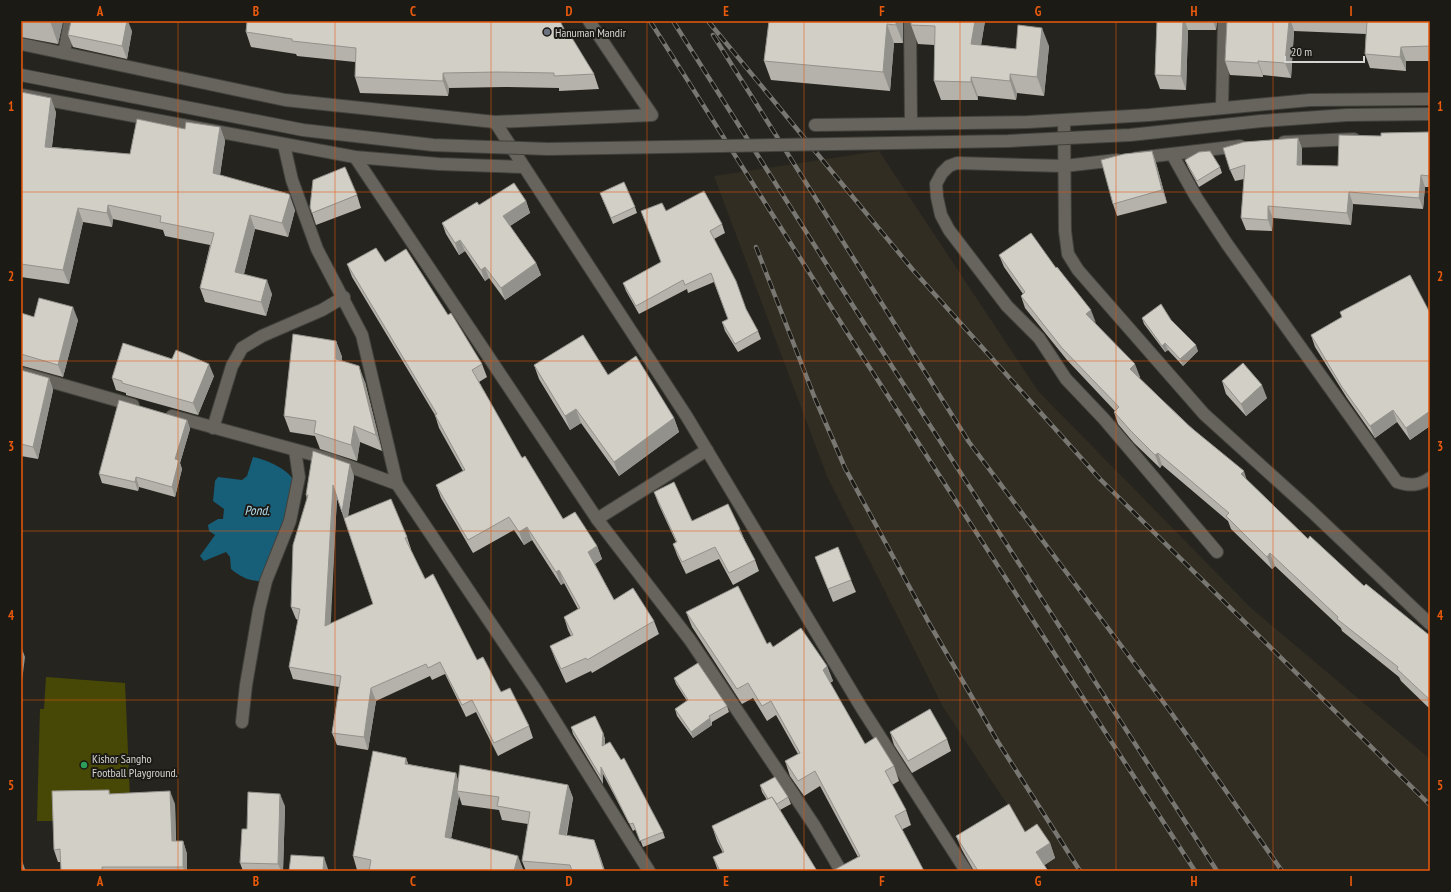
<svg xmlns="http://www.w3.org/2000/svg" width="1451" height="892" viewBox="0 0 1451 892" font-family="'PT Sans Narrow',sans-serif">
	<rect width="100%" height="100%" fill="#26241e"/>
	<path fill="#312d23" d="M 879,151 L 1038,391 L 1251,608 L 1430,759 L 1430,871 L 1051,871 L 943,707 L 827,476 L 714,176 Z"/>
	<path fill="#474806" d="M 46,677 L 125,683 L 131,821 L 37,821 L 40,709 L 44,709 Z"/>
	<path fill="#175f79" d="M 253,457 C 265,459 292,470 295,484 C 297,500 272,562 266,581 C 251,582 242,578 231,569 L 230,557 L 226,552 L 204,561 L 200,556 L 215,535 L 209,531 L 208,525 L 218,519 L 223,519 L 224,509 L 213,501 L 215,481 L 218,477 L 242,480 L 247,476 Z"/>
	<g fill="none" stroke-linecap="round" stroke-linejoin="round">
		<defs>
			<g id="minor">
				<path d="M 910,21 L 911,123"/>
				<path d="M 21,44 L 285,100 L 495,122 L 687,417 L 861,707 L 966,871"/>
				<path d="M 64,53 L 70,21"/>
				<path d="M 21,95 L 355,157 L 439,164 L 524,167"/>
				<path d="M 1222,107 L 1224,21"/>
				<path d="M 1064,120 L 1065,231 L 1068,254 L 1078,270 L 1204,414 L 1310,510 L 1430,624"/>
				<path d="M 495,122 L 652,115 L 589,21"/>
				<path d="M 815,125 L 1028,122 L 1149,115 L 1310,100 L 1430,99"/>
				<path d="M 1284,142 L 1354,139"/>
				<path d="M 284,145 L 292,180 L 317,249 L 362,335 L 397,484"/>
				<path d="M 1172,154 L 1196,197 L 1227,244 L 1397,482 C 1410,486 1419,486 1430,478"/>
				<path d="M 355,157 L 597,519 L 690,640 L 814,825 L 841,871"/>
				<path d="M 1137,158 L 1240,146"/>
				<path d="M 1117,160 L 1064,166 L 957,163 L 949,166 L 942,173 L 936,184 L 937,197 L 941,215 L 949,230 L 1007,306 L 1039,338 L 1066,379 L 1104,419 L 1217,552"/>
				<path d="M 213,428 L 232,366 L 242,348 L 262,336 L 322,310 L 344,297"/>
				<path d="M 597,519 L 707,450"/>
				<path d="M 242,722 L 246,685 L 259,610 L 266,581 L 290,521 L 299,477 L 295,450"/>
			</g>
			<g id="tertiary">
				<path d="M 21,373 L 133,405"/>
				<path d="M 172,416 L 329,459 L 397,484 L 535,689 L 649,871"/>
			</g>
		</defs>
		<use href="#minor" stroke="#42413c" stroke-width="14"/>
		<use href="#tertiary" stroke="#42413c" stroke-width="14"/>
		<use href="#minor" stroke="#66645d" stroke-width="12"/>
		<use href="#tertiary" stroke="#66645d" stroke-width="12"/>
		<defs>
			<g id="rail">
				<path d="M 650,21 L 857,348 L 1195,871"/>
				<path d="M 673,21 L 839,284 L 1217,871"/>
				<path d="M 708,21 L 913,270 L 1100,479 L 1430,805"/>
				<path d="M 713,35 L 969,442 L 1170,711 L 1282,871"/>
				<path d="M 756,247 L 814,396 L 845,468 L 929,623 L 998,742 L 1080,871"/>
			</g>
		</defs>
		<use href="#rail" stroke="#797772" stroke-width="4.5"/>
		<use href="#rail" stroke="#1c1a15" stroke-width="3" stroke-dasharray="9" stroke-linecap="butt"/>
		<defs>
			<path id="secondary-bridge" d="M 21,75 L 303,130 L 433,145 L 548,149 L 1008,141 L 1130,135 L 1261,121 L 1347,115 L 1430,114"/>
		</defs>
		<use href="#secondary-bridge" stroke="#42413c" stroke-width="14" stroke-linecap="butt"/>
		<use href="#secondary-bridge" stroke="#66645d" stroke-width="12"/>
	</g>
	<g fill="#b5b2ab" fill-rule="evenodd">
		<path d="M 21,21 L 63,21 L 58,44 L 21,37 Z"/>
		<path d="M 769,21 L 903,21 L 903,43 L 894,43 L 890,91 L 771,80 L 764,61 Z"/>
		<path d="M 911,21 L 985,21 L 981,45 L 1016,49 L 1049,46 L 1044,96 L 1017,93 L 1016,100 L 978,96 L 978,100 L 941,100 L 934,81 L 934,45 L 918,44 L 911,25 Z"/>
		<path d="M 1156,21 L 1217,21 L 1216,30 L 1188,30 L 1186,90 L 1160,89 L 1155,75 L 1157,24 Z"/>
		<path d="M 1227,21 L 1430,21 L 1430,61 L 1406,61 L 1406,71 L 1370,68 L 1365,54 L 1366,34 L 1294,31 L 1291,78 L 1263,75 L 1263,77 L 1230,75 L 1225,61 Z"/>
		<path d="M 132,31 L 127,59 L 73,47 L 68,35 Z"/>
		<path d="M 246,32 L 566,33 L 594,74 L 599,89 L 559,91 L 559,88 L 504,87 L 449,88 L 448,96 L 360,93 L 355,77 L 355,62 L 297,56 L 296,54 L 251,47 Z"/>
		<path d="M 21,92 L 56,112 L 52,147 L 130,154 L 185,129 L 220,127 L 225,141 L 220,175 L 295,210 L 288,237 L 255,229 L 244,274 L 272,294 L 266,316 L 205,302 L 200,288 L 210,245 L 165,236 L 163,230 L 113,219 L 112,227 L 83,222 L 69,284 L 21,277 Z"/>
		<path d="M 1430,132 L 1430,187 L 1425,187 L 1423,209 L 1353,204 L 1351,225 L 1273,218 L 1272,231 L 1246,230 L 1241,218 L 1244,179 L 1235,181 L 1230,170 L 1298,138 L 1302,149 L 1302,165 L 1338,166 L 1381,136 Z"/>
		<path d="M 1152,151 L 1156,163 L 1167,203 L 1117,216 L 1113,204 Z"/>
		<path d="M 1185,160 L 1220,167 L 1222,173 L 1199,187 L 1188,167 Z"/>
		<path d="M 600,193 L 635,207 L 637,213 L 613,224 Z"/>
		<path d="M 357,195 L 361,208 L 316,225 L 312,213 Z"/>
		<path d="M 526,201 L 530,213 L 510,226 L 536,263 L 541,275 L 505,300 L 489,278 L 485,281 L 465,251 L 459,255 L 446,234 L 442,223 L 479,205 Z"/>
		<path d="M 666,211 L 722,224 L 725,233 L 714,239 L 746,309 L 758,331 L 761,339 L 738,352 L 725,331 L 722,322 L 728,319 L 714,282 L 688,293 L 687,289 L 639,314 L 626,291 L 623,283 L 661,262 Z"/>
		<path d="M 999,255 L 1056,268 L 1095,323 L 1140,377 L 1139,378 L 1247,480 L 1308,539 L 1364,586 L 1429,635 L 1430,634 L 1430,709 L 1401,681 L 1399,677 L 1342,631 L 1341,628 L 1275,566 L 1272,569 L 1231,529 L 1228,521 L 1162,465 L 1160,468 L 1134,443 L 1118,424 L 1114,412 L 1115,411 L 1067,360 L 1025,308 L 1021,296 L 1023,294 L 1004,267 Z"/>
		<path d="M 385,262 L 448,315 L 482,364 L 487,377 L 479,382 L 522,458 L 563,519 L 597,546 L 602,559 L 595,564 L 614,600 L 654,621 L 659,634 L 592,673 L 591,671 L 566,683 L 555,659 L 550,646 L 571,636 L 568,630 L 564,617 L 578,609 L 564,583 L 561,585 L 532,540 L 524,545 L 514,530 L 473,553 L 441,498 L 436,485 L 463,471 L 439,428 L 435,415 L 352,277 L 347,264 Z"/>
		<path d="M 1340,312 L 1430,313 L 1430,426 L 1410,440 L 1397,422 L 1375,438 L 1347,398 L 1315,347 L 1311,335 L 1342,317 Z"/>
		<path d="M 21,313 L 34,317 L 78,320 L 63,377 L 23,366 L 21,366 Z"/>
		<path d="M 1142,318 L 1171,320 L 1198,351 L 1183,366 L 1168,350 L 1165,352 L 1144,324 Z"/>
		<path d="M 336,341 L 342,357 L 342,361 L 365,382 L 382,451 L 360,442 L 357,461 L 320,449 L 315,436 L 290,432 L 284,416 Z"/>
		<path d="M 534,365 L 608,375 L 674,418 L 679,432 L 619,476 L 581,423 L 570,430 L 539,379 Z"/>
		<path d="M 21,370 L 49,378 L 53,390 L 38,459 L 21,456 Z"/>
		<path d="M 214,376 L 198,415 L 126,395 L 126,393 L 116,390 L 112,378 Z"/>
		<path d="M 1222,381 L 1267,398 L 1246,416 L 1226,394 Z"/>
		<path d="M 187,420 L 190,429 L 180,463 L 182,469 L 175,497 L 139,487 L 138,491 L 102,483 L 99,474 Z"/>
		<path d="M 354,476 L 348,516 L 407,537 L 411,549 L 411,550 L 425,579 L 477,660 L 501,692 L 529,726 L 533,738 L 498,756 L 476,712 L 466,717 L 445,674 L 432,680 L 430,676 L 376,701 L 368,750 L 337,745 L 332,733 L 339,687 L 293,679 L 289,667 L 298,620 L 296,619 L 291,607 L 307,499 L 306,495 ZM 337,498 L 373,604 L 330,624 Z"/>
		<path d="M 654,492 L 692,521 L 740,529 L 745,541 L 755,560 L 759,571 L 733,585 L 719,559 L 686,574 L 677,555 L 673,544 L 676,542 L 658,503 Z"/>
		<path d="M 815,557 L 851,580 L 856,592 L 833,602 Z"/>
		<path d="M 686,612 L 773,647 L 827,666 L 833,681 L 830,683 L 865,744 L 894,766 L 899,781 L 892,785 L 906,810 L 911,825 L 903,829 L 858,857 L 820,786 L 804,796 L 790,776 L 785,761 L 798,754 L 776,715 L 767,721 L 753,698 L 742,704 L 692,627 Z"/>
		<path d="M 674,678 L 727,706 L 729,712 L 712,722 L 712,725 L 693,738 L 677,716 L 675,709 L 687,701 L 676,684 Z"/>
		<path d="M 571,727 L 603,733 L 605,739 L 605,745 L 663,832 L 665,838 L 643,847 L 636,829 L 633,831 L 632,829 L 603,774 L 603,784 L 573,734 Z"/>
		<path d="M 890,732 L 947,739 L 951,751 L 912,773 L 894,745 Z"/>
		<path d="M 406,758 L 408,764 L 456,773 L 458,781 L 568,785 L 573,798 L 567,835 L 594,840 L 605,871 L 526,871 L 522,861 L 528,824 L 502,820 L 499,810 L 462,805 L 459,796 L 451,838 L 523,869 L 522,871 L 364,871 L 357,870 L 353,856 Z"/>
		<path d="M 760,785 L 788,797 L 791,804 L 780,810 L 817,871 L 718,871 L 713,857 L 723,853 L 717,841 L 712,826 L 767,800 L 762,792 Z"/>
		<path d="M 109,790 L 110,794 L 175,804 L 176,841 L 183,841 L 187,854 L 187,871 L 61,871 L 61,862 L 58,862 L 54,850 Z"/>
		<path d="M 285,806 L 283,871 L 243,871 L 240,863 Z"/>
		<path d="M 1025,832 L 1050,843 L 1055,858 L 1044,865 L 1048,871 L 974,871 L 962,850 L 956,836 Z"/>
	</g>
	<g fill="#93918b">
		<path d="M 50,21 L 63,21 L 58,44 Z"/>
		<path d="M 127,21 L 128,21 L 132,31 L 127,59 L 122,46 Z"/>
		<path d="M 896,21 L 903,21 L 903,43 L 896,25 Z"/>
		<path d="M 975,21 L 985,21 L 978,63 L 971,44 Z"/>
		<path d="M 1183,21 L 1185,21 L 1188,30 L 1186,90 L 1181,76 Z"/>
		<path d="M 1213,21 L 1217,21 L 1216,30 Z"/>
		<path d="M 1289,21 L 1291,21 L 1294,31 L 1291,78 L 1285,63 Z"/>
		<path d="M 887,24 L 894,43 L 890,91 L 883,72 Z"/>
		<path d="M 1042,28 L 1049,46 L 1044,96 L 1037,77 Z"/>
		<path d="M 1401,47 L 1406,61 L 1406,71 L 1400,57 Z"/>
		<path d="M 1258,61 L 1263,75 L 1263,77 L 1258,63 Z"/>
		<path d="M 443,73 L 449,88 L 448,96 L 443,81 Z"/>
		<path d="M 1010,74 L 1017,93 L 1016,100 L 1010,81 Z"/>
		<path d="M 971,77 L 978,96 L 978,100 L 971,82 Z"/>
		<path d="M 51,98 L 56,112 L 50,161 L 45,147 Z"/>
		<path d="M 220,127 L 225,141 L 218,187 L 213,173 Z"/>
		<path d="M 1298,138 L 1302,149 L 1302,176 L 1297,165 Z"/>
		<path d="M 1152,151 L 1156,163 L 1167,203 L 1162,190 Z"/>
		<path d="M 1421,175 L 1425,187 L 1423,209 L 1419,198 Z"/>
		<path d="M 1349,192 L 1353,204 L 1351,225 L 1347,213 Z"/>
		<path d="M 290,196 L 295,210 L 288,237 L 282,223 Z"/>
		<path d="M 526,201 L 530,213 L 507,228 L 503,216 Z"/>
		<path d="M 108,205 L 113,219 L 112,227 L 107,213 Z"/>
		<path d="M 1268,206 L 1273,218 L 1272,231 L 1268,220 Z"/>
		<path d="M 78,208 L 83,222 L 69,284 L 63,270 Z"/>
		<path d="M 250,215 L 255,229 L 241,286 L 235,272 Z"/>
		<path d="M 460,240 L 465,251 L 459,255 L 455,243 Z"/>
		<path d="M 536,263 L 541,275 L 505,300 L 501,288 Z"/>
		<path d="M 485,267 L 489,278 L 485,281 L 481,270 Z"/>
		<path d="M 267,280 L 272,294 L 266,316 L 261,302 Z"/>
		<path d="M 73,307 L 78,320 L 63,377 L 58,365 Z"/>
		<path d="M 1091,310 L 1096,323 L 1086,314 Z"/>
		<path d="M 336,341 L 342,357 L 342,375 L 336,359 Z"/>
		<path d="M 1165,343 L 1168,350 L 1165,352 L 1162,346 Z"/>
		<path d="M 1196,345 L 1198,351 L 1183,366 L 1180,359 Z"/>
		<path d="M 209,364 L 214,376 L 198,415 L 193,403 Z"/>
		<path d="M 1135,364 L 1140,377 L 1135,382 L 1130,369 Z"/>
		<path d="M 359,366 L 365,382 L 382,451 L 376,435 Z"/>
		<path d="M 49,378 L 53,390 L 38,459 L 33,447 Z"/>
		<path d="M 1262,385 L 1267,398 L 1246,416 L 1241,404 Z"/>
		<path d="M 576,409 L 581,423 L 570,430 L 565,416 Z"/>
		<path d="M 1393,410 L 1397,422 L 1375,438 L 1370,426 Z"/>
		<path d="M 1430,411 L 1430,426 L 1410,440 L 1406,428 Z"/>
		<path d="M 674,418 L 679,432 L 619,476 L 614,462 Z"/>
		<path d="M 187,420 L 190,429 L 180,463 L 182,469 L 175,497 L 172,487 L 175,459 Z"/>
		<path d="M 354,426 L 360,442 L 357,461 L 351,445 Z"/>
		<path d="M 1158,453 L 1162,465 L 1160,468 L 1155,455 Z"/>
		<path d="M 350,464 L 354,476 L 347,524 L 342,512 Z"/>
		<path d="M 1244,471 L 1248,484 L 1241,474 Z"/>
		<path d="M 136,477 L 139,487 L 138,491 L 135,482 Z"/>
		<path d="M 333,485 L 337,497 L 330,639 L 325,626 Z"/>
		<path d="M 527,527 L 532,540 L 524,545 L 519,532 Z"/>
		<path d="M 597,546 L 602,559 L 593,565 L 588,552 Z"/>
		<path d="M 1270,553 L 1275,566 L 1272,569 L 1267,557 Z"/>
		<path d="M 559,570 L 564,583 L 561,585 L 556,572 Z"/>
		<path d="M 21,646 L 25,657 L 22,681 L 21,678 Z"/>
		<path d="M 827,666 L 833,681 L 828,684 L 823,670 Z"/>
		<path d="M 371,688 L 376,701 L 368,750 L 364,737 Z"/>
		<path d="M 710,718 L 712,725 L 693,738 L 691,732 Z"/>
		<path d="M 603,733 L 605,739 L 604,753 L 602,746 Z"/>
		<path d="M 406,758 L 411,771 L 405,764 Z"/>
		<path d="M 601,767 L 603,774 L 603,784 L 601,777 Z"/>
		<path d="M 456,773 L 460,787 L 457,791 L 459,796 L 449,850 L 445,837 Z"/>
		<path d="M 568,785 L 573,798 L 564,847 L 559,834 Z"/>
		<path d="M 170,791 L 175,804 L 176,854 L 172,841 Z"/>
		<path d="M 280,794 L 285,806 L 283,871 L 281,871 L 278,864 Z"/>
		<path d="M 594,840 L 599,853 L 605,871 L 604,871 Z"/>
		<path d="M 183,841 L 187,854 L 187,871 L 184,871 L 183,867 Z"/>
		<path d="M 1050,843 L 1055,858 L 1042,867 L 1036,852 Z"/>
		<path d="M 518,856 L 523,869 L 522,871 L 514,871 Z"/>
		<path d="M 324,857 L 328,869 L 328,871 L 323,871 Z"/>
		<path d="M 21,858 L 25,869 L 25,871 L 21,871 Z"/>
	</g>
	<g fill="#d2cfc7" stroke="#93918b">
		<path d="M 71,21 L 127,21 L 122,46 L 68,35 Z"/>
		<path d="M 247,21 L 560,21 L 566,33 L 569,33 L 594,74 L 554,76 L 554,73 L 498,72 L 443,73 L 443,81 L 355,77 L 356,48 L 292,41 L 292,39 L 246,32 Z"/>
		<path d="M 769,21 L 896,21 L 896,25 L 887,24 L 883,72 L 764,61 Z"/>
		<path d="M 911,21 L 975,21 L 971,44 L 1016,49 L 1018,25 L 1042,28 L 1037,77 L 1010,74 L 1010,81 L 971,77 L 971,82 L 934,81 L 935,26 L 911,25 Z"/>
		<path d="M 1157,21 L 1183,21 L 1181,76 L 1155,75 Z"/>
		<path d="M 1227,21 L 1289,21 L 1285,63 L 1258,61 L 1258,63 L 1225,61 Z"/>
		<path d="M 1367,21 L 1430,21 L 1430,46 L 1401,47 L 1400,57 L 1365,54 Z"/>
		<path d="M 21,92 L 51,98 L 45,147 L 130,154 L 137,119 L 185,129 L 186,122 L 220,127 L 213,173 L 289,194 L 290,196 L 282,223 L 250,215 L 235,272 L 267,280 L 261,302 L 200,288 L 214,233 L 160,222 L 161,216 L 108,205 L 107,213 L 78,208 L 63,270 L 21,264 Z"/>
		<path d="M 1430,132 L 1430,176 L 1421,175 L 1419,198 L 1349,192 L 1347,213 L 1268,206 L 1268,220 L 1241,218 L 1245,165 L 1230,170 L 1223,148 L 1244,142 L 1298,138 L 1297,165 L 1338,166 L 1339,135 L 1381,136 L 1381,133 Z"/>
		<path d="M 1152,151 L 1162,190 L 1113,204 L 1101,160 L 1124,154 Z"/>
		<path d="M 1210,151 L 1220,167 L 1197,181 L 1185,160 L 1199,152 Z"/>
		<path d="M 345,167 L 357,195 L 312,213 L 310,207 L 313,180 Z"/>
		<path d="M 624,182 L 635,207 L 611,218 L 600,193 Z"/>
		<path d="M 514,183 L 526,201 L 503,216 L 536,263 L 501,288 L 485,267 L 481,270 L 460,240 L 455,243 L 442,223 L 477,202 L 479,205 Z"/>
		<path d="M 704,191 L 722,224 L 710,231 L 736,281 L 746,309 L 758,331 L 735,344 L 722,322 L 728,319 L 711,273 L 685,285 L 683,280 L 636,306 L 623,283 L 661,262 L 641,211 L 662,203 L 666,211 Z"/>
		<path d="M 1031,233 L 1056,268 L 1057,267 L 1091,310 L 1086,314 L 1135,364 L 1130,369 L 1189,426 L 1244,471 L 1241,474 L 1308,539 L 1310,536 L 1364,586 L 1366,584 L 1429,635 L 1430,634 L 1430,700 L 1397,669 L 1398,667 L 1337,619 L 1338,617 L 1270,553 L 1267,557 L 1226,516 L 1229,513 L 1158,453 L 1155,455 L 1130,430 L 1114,412 L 1119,407 L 1062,348 L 1021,296 L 1025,292 L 999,255 Z"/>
		<path d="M 376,248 L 385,262 L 406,249 L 448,315 L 451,313 L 482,364 L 472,370 L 522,458 L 525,456 L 563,519 L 575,512 L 597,546 L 588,552 L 614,600 L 633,588 L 654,621 L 587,660 L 586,658 L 561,669 L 550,646 L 573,635 L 564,617 L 580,608 L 559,570 L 556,572 L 527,527 L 519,532 L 509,517 L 468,540 L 436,485 L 465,470 L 435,415 L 437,414 L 347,264 Z"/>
		<path d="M 1410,275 L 1430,313 L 1430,411 L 1406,428 L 1393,410 L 1370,426 L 1342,387 L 1311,335 L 1342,317 L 1340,312 Z"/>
		<path d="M 39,298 L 73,307 L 58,365 L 21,354 L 21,313 L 34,317 Z"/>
		<path d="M 1161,304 L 1171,320 L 1196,345 L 1180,359 L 1165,343 L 1162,346 L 1142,318 Z"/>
		<path d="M 293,334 L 336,341 L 336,359 L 359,366 L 376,435 L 354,426 L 351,445 L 314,433 L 316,421 L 284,416 Z"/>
		<path d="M 583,335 L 608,375 L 636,356 L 674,418 L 614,462 L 576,409 L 565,416 L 534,365 Z"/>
		<path d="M 123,343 L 172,359 L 176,350 L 209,364 L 193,403 L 122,383 L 122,381 L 112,378 Z"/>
		<path d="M 1243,363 L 1262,385 L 1241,404 L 1222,381 Z"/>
		<path d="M 21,370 L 49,378 L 33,447 L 21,444 Z"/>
		<path d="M 119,400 L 187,420 L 175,459 L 179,460 L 172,487 L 136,477 L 135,482 L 99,474 Z"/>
		<path d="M 313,451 L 350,464 L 342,512 L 333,485 L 325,626 L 373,604 L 344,518 L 391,499 L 407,537 L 405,538 L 425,579 L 433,574 L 477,660 L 483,657 L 501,692 L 510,688 L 529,726 L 494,743 L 472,700 L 462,705 L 440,662 L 428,668 L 426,664 L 371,688 L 364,737 L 332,733 L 341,676 L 289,667 L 300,609 L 291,607 L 293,545 L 308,495 L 306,495 Z"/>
		<path d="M 674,482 L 692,521 L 728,504 L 740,529 L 739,530 L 755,560 L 729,573 L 715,547 L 682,562 L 673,544 L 677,542 L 654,492 Z"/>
		<path d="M 838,547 L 851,580 L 828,589 L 815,557 Z"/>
		<path d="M 738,586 L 767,644 L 770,642 L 773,647 L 801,628 L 827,666 L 823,670 L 865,744 L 876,737 L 894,766 L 885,771 L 906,810 L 895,816 L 924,871 L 832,871 L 860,856 L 815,771 L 798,781 L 785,761 L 800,753 L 771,701 L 762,706 L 748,683 L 737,689 L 686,612 Z"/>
		<path d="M 698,663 L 727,706 L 709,716 L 710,718 L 691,732 L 675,709 L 688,700 L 674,678 Z"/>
		<path d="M 930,709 L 947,739 L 908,761 L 890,732 Z"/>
		<path d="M 595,716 L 603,733 L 602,746 L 610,742 L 621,760 L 624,758 L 663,832 L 640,841 L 633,823 L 630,824 L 629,823 L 601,767 L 601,777 L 571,727 Z"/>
		<path d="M 373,751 L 406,758 L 405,764 L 456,773 L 445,837 L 518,856 L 514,871 L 369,871 L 371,860 L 353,856 Z"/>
		<path d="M 460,765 L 568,785 L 559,834 L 594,840 L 604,871 L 572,871 L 570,865 L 522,861 L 530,812 L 497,806 L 499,797 L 457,791 Z"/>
		<path d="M 775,777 L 788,797 L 777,804 L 772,797 L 768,799 L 760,785 Z"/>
		<path d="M 109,790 L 109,794 L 170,791 L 172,841 L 183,841 L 183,867 L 102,867 L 102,871 L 61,871 L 60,849 L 54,850 L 52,791 Z"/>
		<path d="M 248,792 L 280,794 L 278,864 L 240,863 L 242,829 L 247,829 Z"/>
		<path d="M 772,797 L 817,871 L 720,871 L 713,857 L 724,852 L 712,826 Z"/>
		<path d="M 1009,804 L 1025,832 L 1037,824 L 1050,843 L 1036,852 L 1048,871 L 978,871 L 956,836 Z"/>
		<path d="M 291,855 L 324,857 L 323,871 L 289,871 Z"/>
	</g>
	<path fill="none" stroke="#e8590c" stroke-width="1" stroke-opacity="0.55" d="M 178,21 L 178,871M 335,21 L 335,871M 491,21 L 491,871M 647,21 L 647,871M 804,21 L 804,871M 960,21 L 960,871M 1116,21 L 1116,871M 1273,21 L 1273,871M 21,192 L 1430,192M 21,361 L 1430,361M 21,531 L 1430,531M 21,700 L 1430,700"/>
	<circle fill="#6b7280" stroke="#1c1a15" stroke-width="1.5" cx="547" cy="32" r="4"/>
	<circle fill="#2e9e5b" stroke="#1c1a15" stroke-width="1.5" cx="84" cy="765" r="4"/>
	<g text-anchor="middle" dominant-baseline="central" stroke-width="4" stroke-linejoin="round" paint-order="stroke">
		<g font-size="12" fill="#d5d4d0" stroke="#1c1a15" text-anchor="start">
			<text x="555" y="32">Hanuman Mandir</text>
			<text x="92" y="758">Kishor Sangho<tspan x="92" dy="14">Football Playground.</tspan></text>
		</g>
		<g font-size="13" font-style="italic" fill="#b5dff3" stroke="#1c1a15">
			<text x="257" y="510">Pond.</text>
		</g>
	</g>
	<rect width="1451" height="892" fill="none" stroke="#1c1a15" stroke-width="44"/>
	<path d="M1285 56v6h79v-6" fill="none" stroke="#d5d4d0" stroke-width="2"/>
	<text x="1291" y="56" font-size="12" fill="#d5d4d0" stroke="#1c1a15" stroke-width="3" paint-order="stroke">20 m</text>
	<rect x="22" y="22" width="1407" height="848" fill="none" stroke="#e8590c" stroke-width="1.5"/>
	<g font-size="13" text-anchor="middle" font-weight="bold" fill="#e8590c">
		<text x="100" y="16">A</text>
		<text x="256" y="16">B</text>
		<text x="413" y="16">C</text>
		<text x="569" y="16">D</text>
		<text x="726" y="16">E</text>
		<text x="882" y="16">F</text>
		<text x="1038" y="16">G</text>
		<text x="1194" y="16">H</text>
		<text x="1351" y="16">I</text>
		<text x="11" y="111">1</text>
		<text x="1440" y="111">1</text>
		<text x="11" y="281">2</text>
		<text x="1440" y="281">2</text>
		<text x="11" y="451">3</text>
		<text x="1440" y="451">3</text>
		<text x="11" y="620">4</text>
		<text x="1440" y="620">4</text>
		<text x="11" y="790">5</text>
		<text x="1440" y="790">5</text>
		<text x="100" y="886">A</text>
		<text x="256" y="886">B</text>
		<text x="413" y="886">C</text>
		<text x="569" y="886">D</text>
		<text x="726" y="886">E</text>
		<text x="882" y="886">F</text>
		<text x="1038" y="886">G</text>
		<text x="1194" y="886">H</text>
		<text x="1351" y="886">I</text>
	</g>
</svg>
